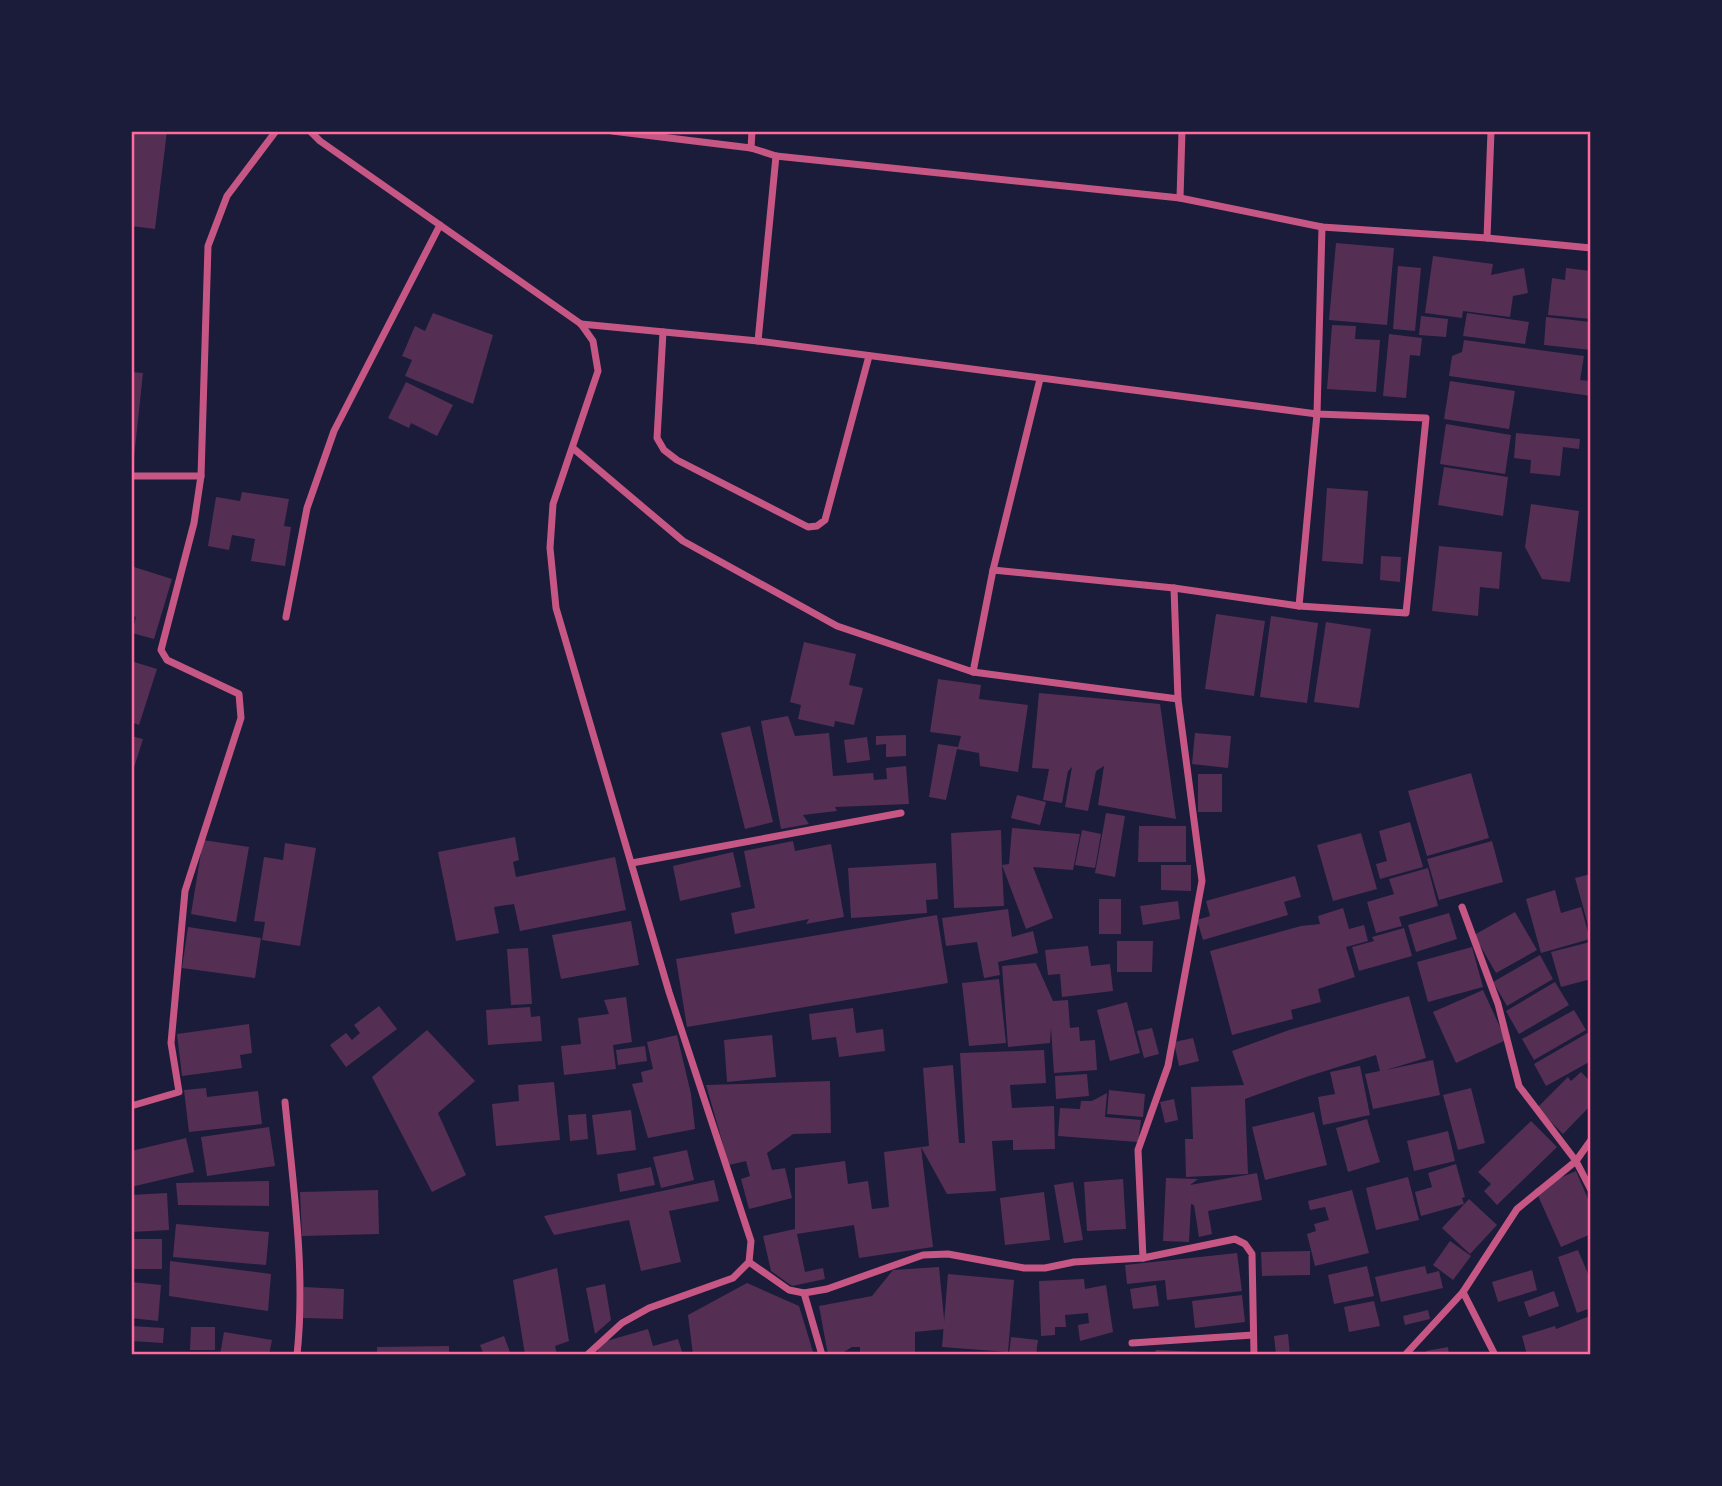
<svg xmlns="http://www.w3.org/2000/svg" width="1722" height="1486" viewBox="0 0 1722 1486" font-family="'Archivo Narrow',sans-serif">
	<rect width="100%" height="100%" fill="#1b1b3a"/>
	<g fill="#542f53">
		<path d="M 131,131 L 167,131 L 155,229 L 131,226 Z"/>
		<path d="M 1336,243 L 1394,248 L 1387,325 L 1329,320 Z"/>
		<path d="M 1433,256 L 1493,264 L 1491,275 L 1524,268 L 1528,293 L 1513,296 L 1510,317 L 1463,311 L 1462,318 L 1425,313 Z"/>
		<path d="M 1398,266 L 1421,268 L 1415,331 L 1393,329 Z"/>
		<path d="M 1566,268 L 1591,271 L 1591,319 L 1548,315 L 1552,278 L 1565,280 Z"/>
		<path d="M 433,313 L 493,335 L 473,404 L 405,376 L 412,360 L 402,356 L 415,326 L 425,331 Z"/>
		<path d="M 1467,313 L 1529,322 L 1525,344 L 1463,336 Z"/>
		<path d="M 1421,316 L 1448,319 L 1446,337 L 1419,335 Z"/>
		<path d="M 1546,317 L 1591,322 L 1591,350 L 1544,345 Z"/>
		<path d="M 1332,325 L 1356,326 L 1355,339 L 1380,340 L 1376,392 L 1327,389 Z"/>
		<path d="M 1389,334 L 1422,338 L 1420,356 L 1410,355 L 1406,398 L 1383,396 Z"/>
		<path d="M 1464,340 L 1584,356 L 1580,380 L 1591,381 L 1591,396 L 1449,376 L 1452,356 L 1462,352 Z"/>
		<path d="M 131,372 L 143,373 L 133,467 L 131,467 Z"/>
		<path d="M 1450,381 L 1515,391 L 1509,429 L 1444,419 Z"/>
		<path d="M 406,382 L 453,405 L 437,436 L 411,423 L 409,428 L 388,418 Z"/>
		<path d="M 1446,424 L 1511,435 L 1505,474 L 1440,464 Z"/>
		<path d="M 1516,433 L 1580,439 L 1579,449 L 1563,447 L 1560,476 L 1530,473 L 1531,460 L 1514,458 Z"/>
		<path d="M 1444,467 L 1508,477 L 1503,516 L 1438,505 Z"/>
		<path d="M 1327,488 L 1368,491 L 1363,564 L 1322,561 Z"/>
		<path d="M 242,492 L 289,499 L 284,526 L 291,527 L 285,566 L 251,561 L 255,539 L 232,535 L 229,550 L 208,546 L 216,497 L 240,501 Z"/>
		<path d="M 1531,504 L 1579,511 L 1570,582 L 1542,579 L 1525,547 Z"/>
		<path d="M 1439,546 L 1502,552 L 1499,589 L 1480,587 L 1478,616 L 1432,611 Z"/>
		<path d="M 1381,556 L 1401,557 L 1400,582 L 1380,580 Z"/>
		<path d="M 131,566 L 172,579 L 154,639 L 132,633 L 136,617 L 131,615 Z"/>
		<path d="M 1216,614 L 1265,621 L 1254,696 L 1205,689 Z"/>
		<path d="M 1271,616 L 1318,623 L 1307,703 L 1260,697 Z"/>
		<path d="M 1326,622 L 1371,629 L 1359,708 L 1314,702 Z"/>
		<path d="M 804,642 L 856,654 L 849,685 L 863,688 L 854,725 L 835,721 L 834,727 L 798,719 L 801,705 L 790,702 Z"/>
		<path d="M 131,661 L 157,669 L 139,725 L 131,722 Z"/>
		<path d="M 938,679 L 981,685 L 979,699 L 1028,705 L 1018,772 L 980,766 L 979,753 L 957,749 L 946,800 L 929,797 L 938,744 L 958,747 L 961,736 L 930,732 Z"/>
		<path d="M 1039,693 L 1160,704 L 1176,819 L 1098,805 L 1104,766 L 1096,771 L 1088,811 L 1065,807 L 1072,767 L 1068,771 L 1062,803 L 1043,800 L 1049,769 L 1032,768 Z"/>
		<path d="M 788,716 L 795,736 L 829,733 L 833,776 L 873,773 L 874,780 L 887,779 L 886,768 L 906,766 L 909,804 L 835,807 L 837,811 L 803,815 L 809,824 L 781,829 L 761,721 Z"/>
		<path d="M 750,726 L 773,822 L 745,829 L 721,733 Z"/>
		<path d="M 1195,733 L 1231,736 L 1228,768 L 1192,764 Z"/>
		<path d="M 906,735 L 906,756 L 886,757 L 886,744 L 876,745 L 876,736 Z"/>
		<path d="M 131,736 L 143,739 L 132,774 L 131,774 Z"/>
		<path d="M 867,737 L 870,760 L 847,763 L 844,740 Z"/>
		<path d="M 1471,773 L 1489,838 L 1427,856 L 1408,791 Z"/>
		<rect x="1198" y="774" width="24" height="38"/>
		<path d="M 1017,795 L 1046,802 L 1040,825 L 1011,818 Z"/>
		<path d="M 1106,813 L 1125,816 L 1115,877 L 1095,873 Z"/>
		<path d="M 1410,822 L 1423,867 L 1380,879 L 1376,864 L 1387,861 L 1379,831 Z"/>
		<path d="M 1139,826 L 1186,826 L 1186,862 L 1138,862 Z"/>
		<path d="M 1012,828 L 1080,834 L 1073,870 L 1033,867 L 1053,918 L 1026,929 L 1002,865 L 1004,906 L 954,908 L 951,833 L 1001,830 L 1002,865 L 1009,864 Z"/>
		<path d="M 1082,830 L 1101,834 L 1095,868 L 1075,865 Z"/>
		<path d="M 1361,833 L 1377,889 L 1333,901 L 1317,845 Z"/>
		<path d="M 515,837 L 519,860 L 513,862 L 516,877 L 615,857 L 626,910 L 520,931 L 514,904 L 494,907 L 499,933 L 456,941 L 438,852 Z"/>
		<path d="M 203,840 L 249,847 L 236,922 L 191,914 Z"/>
		<path d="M 793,841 L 795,851 L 831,844 L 844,917 L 806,924 L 809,919 L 735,934 L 731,913 L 755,908 L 744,851 Z"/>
		<path d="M 1492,841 L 1503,882 L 1439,900 L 1427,859 Z"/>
		<path d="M 285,843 L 316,848 L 300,946 L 262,940 L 265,922 L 254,921 L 264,857 L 283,860 Z"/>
		<path d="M 733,852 L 741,887 L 680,901 L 673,866 Z"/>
		<path d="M 936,863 L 938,899 L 926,900 L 927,913 L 851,918 L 848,868 Z"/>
		<path d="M 1161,865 L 1191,865 L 1191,891 L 1161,890 Z"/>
		<path d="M 1428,868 L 1438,906 L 1399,917 L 1402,926 L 1376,933 L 1367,902 L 1394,894 L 1389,879 Z"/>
		<path d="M 1591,874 L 1591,932 L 1590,932 L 1575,878 Z"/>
		<path d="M 1295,876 L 1301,897 L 1284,902 L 1288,915 L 1203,940 L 1197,920 L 1210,916 L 1206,901 Z"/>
		<path d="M 1555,890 L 1561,913 L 1581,907 L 1590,939 L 1541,953 L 1526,899 Z"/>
		<rect x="1099" y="899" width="22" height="35"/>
		<path d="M 1178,901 L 1180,919 L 1143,925 L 1140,906 Z"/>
		<path d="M 1343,908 L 1349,929 L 1364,925 L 1368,941 L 1346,947 L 1355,977 L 1318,989 L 1321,1002 L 1291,1010 L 1293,1019 L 1232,1035 L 1210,951 L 1301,926 L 1320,924 L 1318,916 Z"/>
		<path d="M 1008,909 L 1012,937 L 1033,931 L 1038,953 L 998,962 L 1000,975 L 984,978 L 977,942 L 946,946 L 942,918 Z"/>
		<path d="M 1515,912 L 1537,950 L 1496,973 L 1474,935 Z"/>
		<path d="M 1449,913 L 1457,939 L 1416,952 L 1408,925 Z"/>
		<path d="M 937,915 L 948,983 L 687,1027 L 676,959 Z"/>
		<path d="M 631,921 L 639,965 L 561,979 L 552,935 Z"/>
		<path d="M 188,927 L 261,938 L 255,978 L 182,968 Z"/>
		<path d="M 1404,928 L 1412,956 L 1359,971 L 1352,947 L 1374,941 L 1372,937 Z"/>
		<path d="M 1117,941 L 1153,941 L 1152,972 L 1117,972 Z"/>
		<path d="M 1590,942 L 1591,979 L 1561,987 L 1551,952 Z"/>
		<path d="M 1088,946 L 1091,966 L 1110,964 L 1113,991 L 1062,997 L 1060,974 L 1048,975 L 1045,950 Z"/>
		<path d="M 1472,947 L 1483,987 L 1428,1002 L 1417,962 Z"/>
		<path d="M 528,948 L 532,1004 L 511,1005 L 507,949 Z"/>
		<path d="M 1540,955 L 1553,979 L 1507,1006 L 1493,982 Z"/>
		<path d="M 1036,963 L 1053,1001 L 1068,1000 L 1070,1028 L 1079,1027 L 1080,1041 L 1095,1040 L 1097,1070 L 1054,1073 L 1051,1028 L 1050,1043 L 1008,1047 L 1002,966 Z"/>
		<path d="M 999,979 L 1006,1043 L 969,1046 L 962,983 Z"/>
		<path d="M 1555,982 L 1569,1005 L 1519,1034 L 1506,1011 Z"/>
		<path d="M 1483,990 L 1506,1040 L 1456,1063 L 1433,1012 Z"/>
		<path d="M 1409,996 L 1426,1058 L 1386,1070 L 1433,1060 L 1440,1095 L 1373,1109 L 1365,1074 L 1380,1071 L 1376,1055 L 1306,1077 L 1245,1099 L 1248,1174 L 1186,1177 L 1185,1139 L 1193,1139 L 1191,1087 L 1244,1085 L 1232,1051 L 1289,1030 Z"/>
		<path d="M 626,997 L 632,1042 L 613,1045 L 616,1069 L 564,1075 L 561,1046 L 581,1044 L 578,1018 L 609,1014 L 604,1000 Z"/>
		<path d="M 1127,1002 L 1140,1053 L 1110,1061 L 1097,1010 Z"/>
		<path d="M 379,1006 L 397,1029 L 346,1067 L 330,1045 L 346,1033 L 352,1040 L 360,1033 L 354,1025 Z"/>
		<path d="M 530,1007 L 531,1017 L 540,1016 L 542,1041 L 488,1045 L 486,1010 Z"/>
		<path d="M 853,1008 L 856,1033 L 883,1029 L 885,1051 L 839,1057 L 836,1037 L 812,1040 L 809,1014 Z"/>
		<path d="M 1574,1010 L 1586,1030 L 1534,1060 L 1522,1039 Z"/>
		<path d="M 249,1024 L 252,1053 L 240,1055 L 242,1068 L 182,1076 L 177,1034 Z"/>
		<path d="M 1152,1028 L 1159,1054 L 1144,1058 L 1137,1031 Z"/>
		<path d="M 427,1030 L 475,1081 L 438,1113 L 466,1175 L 432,1192 L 372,1077 Z"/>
		<path d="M 1591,1031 L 1591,1061 L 1546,1086 L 1534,1064 Z"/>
		<path d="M 677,1035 L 691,1094 L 695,1129 L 648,1138 L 632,1084 L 643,1082 L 641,1072 L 653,1069 L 647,1042 Z"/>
		<path d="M 772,1035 L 776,1077 L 727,1082 L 724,1040 Z"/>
		<path d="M 1193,1038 L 1199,1061 L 1179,1066 L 1174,1042 Z"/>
		<path d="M 645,1046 L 647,1061 L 618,1065 L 616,1050 Z"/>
		<path d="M 1044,1050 L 1046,1083 L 1010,1085 L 1012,1108 L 1054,1106 L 1055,1149 L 1013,1150 L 1013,1140 L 992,1141 L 996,1191 L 947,1194 L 921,1147 L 929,1146 L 923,1068 L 953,1065 L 959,1143 L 965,1143 L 960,1053 Z"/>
		<path d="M 1360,1066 L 1370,1115 L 1323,1125 L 1318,1097 L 1335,1094 L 1330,1072 Z"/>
		<path d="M 1581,1072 L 1591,1082 L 1591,1105 L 1563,1134 L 1537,1108 L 1568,1077 L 1571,1081 Z"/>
		<path d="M 1087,1074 L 1089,1096 L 1056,1099 L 1055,1076 Z"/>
		<path d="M 830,1081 L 831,1133 L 793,1134 L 767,1153 L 772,1170 L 785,1168 L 792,1198 L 749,1209 L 741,1179 L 750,1176 L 746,1161 L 729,1165 L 706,1085 Z"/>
		<path d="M 554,1082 L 560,1140 L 496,1146 L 492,1104 L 519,1101 L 518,1085 Z"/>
		<path d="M 206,1088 L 207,1097 L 258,1091 L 262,1124 L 189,1132 L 184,1090 Z"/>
		<path d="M 1471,1088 L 1485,1143 L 1458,1150 L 1443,1095 Z"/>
		<path d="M 1109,1090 L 1145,1094 L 1143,1117 L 1107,1114 Z"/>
		<path d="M 1107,1093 L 1105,1117 L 1141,1120 L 1138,1142 L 1058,1136 L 1060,1108 L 1080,1109 L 1081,1101 L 1092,1101 Z"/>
		<path d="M 1174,1099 L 1178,1120 L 1165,1123 L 1160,1102 Z"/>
		<path d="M 631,1110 L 636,1150 L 597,1155 L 592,1115 Z"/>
		<path d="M 1314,1112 L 1327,1165 L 1265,1180 L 1252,1127 Z"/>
		<path d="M 586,1114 L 588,1139 L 570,1141 L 568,1115 Z"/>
		<path d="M 1367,1119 L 1380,1162 L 1348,1172 L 1336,1128 Z"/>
		<path d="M 1531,1121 L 1557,1147 L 1497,1205 L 1484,1191 L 1491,1184 L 1478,1172 Z"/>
		<path d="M 269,1127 L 275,1166 L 207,1176 L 201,1137 Z"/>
		<path d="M 1448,1131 L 1455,1161 L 1414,1171 L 1407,1141 Z"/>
		<path d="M 186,1138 L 194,1172 L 131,1187 L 131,1151 Z"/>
		<path d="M 921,1147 L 933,1247 L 859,1258 L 854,1225 L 797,1234 L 805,1272 L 823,1268 L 825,1279 L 792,1286 L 771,1271 L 763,1236 L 795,1229 L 795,1168 L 845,1161 L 848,1184 L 868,1181 L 872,1209 L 889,1207 L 884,1152 Z"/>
		<path d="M 687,1150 L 694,1180 L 661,1188 L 653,1157 Z"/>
		<path d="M 1456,1164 L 1465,1197 L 1462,1198 L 1464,1204 L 1421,1216 L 1415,1192 L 1432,1187 L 1428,1173 Z"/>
		<path d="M 651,1167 L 655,1185 L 620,1192 L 617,1174 Z"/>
		<path d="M 1576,1171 L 1591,1206 L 1591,1234 L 1561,1247 L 1535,1189 Z"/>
		<path d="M 1257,1173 L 1262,1200 L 1208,1211 L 1212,1234 L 1199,1237 L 1194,1205 L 1191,1204 L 1189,1242 L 1163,1241 L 1166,1178 L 1198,1179 L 1190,1185 Z"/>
		<path d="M 1408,1177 L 1419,1220 L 1376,1230 L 1366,1188 Z"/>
		<path d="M 1123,1179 L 1126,1229 L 1087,1231 L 1084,1182 Z"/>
		<path d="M 714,1180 L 719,1201 L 669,1211 L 681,1262 L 641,1271 L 629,1220 L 554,1235 L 544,1216 Z"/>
		<path d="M 269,1181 L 269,1206 L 178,1205 L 176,1183 Z"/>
		<path d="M 1073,1182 L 1083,1240 L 1064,1243 L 1054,1185 Z"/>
		<path d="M 378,1190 L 379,1234 L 302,1236 L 300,1192 Z"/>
		<path d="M 1352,1190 L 1369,1253 L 1315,1266 L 1307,1234 L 1316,1231 L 1314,1224 L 1329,1220 L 1325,1207 L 1310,1210 L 1308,1201 Z"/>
		<path d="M 1044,1192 L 1050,1240 L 1005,1245 L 1000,1198 Z"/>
		<path d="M 167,1193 L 169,1230 L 131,1232 L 131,1195 Z"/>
		<path d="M 1469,1199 L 1497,1225 L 1470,1254 L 1442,1228 Z"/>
		<path d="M 176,1224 L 269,1232 L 266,1265 L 173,1257 Z"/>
		<rect x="131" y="1239" width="31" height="30"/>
		<path d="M 1450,1241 L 1471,1256 L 1453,1280 L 1433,1265 Z"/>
		<path d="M 1578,1250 L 1591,1281 L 1591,1308 L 1577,1313 L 1558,1257 Z"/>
		<path d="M 1310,1251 L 1310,1275 L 1262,1276 L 1261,1252 Z"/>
		<path d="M 1237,1253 L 1242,1291 L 1167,1300 L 1165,1280 L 1127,1284 L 1125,1265 Z"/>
		<path d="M 170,1261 L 271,1274 L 268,1311 L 169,1296 Z"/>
		<path d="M 1367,1266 L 1374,1296 L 1334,1304 L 1328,1275 Z"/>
		<path d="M 1425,1266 L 1427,1274 L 1439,1271 L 1443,1288 L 1381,1302 L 1375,1277 Z"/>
		<path d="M 939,1267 L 945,1329 L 915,1332 L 915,1354 L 860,1355 L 860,1347 L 852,1347 L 839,1355 L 828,1355 L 819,1306 L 872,1296 L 893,1270 Z"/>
		<path d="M 557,1268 L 569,1341 L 555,1346 L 557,1355 L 525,1355 L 513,1280 Z"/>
		<path d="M 1532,1270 L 1537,1290 L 1498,1302 L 1492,1282 Z"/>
		<path d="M 948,1274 L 1014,1280 L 1008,1352 L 942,1347 Z"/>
		<path d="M 1084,1279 L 1085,1289 L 1106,1285 L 1113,1332 L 1080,1341 L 1078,1325 L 1089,1323 L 1088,1313 L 1065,1315 L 1066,1327 L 1055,1327 L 1055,1335 L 1041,1336 L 1039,1281 Z"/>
		<path d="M 131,1282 L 161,1285 L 158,1321 L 131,1318 Z"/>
		<path d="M 747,1283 L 799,1306 L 814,1355 L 693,1355 L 688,1315 Z"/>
		<path d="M 605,1284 L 611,1320 L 595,1334 L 586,1288 Z"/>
		<path d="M 1156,1285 L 1159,1306 L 1133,1309 L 1130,1289 Z"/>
		<path d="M 304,1287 L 344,1289 L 343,1319 L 303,1318 Z"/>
		<path d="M 1554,1291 L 1559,1306 L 1529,1317 L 1524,1302 Z"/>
		<path d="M 1242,1295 L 1245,1322 L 1195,1328 L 1192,1301 Z"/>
		<path d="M 1374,1301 L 1380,1326 L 1349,1332 L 1344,1307 Z"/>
		<path d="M 1428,1310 L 1430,1319 L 1405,1325 L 1403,1316 Z"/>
		<path d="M 1590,1316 L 1591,1355 L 1527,1355 L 1522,1336 L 1555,1326 L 1556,1329 Z"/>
		<path d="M 131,1326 L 164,1328 L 163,1343 L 131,1341 Z"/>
		<path d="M 191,1327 L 215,1327 L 215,1350 L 190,1350 Z"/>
		<path d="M 648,1329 L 653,1346 L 678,1339 L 683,1355 L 599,1355 L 596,1344 Z"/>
		<path d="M 224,1332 L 272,1340 L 269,1355 L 220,1355 Z"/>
		<path d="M 1288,1334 L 1290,1355 L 1276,1355 L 1274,1336 Z"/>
		<path d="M 504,1336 L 511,1355 L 484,1355 L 480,1345 Z"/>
		<path d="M 1011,1337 L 1038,1340 L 1036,1355 L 1009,1355 Z"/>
		<path d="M 449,1346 L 449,1355 L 377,1355 L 377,1347 Z"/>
		<path d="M 1448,1347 L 1449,1355 L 1427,1355 L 1426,1351 Z"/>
		<path d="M 1156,1350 L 1204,1352 L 1204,1355 L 1155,1355 Z"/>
	</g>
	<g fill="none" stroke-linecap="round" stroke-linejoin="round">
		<g stroke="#c65784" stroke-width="7">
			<path d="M 310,131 L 320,141 L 581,324 L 593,341 L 598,371 L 553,504 L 550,548 L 556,608 L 669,992 L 751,1241 L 749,1262 L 733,1278 L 649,1308 L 622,1323 L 587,1355"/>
			<path d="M 612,131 L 751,148 L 776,156 L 1180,198 L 1322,227 L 1487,238 L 1591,248"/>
			<path d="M 751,148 L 752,131"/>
			<path d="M 776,156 L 758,341 L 1317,414 L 1426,418 L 1406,613 L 1299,606 L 1174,588 L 993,570 L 1040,379"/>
			<path d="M 1180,198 L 1182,131"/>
			<path d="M 1487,238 L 1491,131"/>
			<path d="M 581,324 L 758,341"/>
			<path d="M 663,332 L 657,438 L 664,450 L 677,460 L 808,527 L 817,526 L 825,520 L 869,356"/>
			<path d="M 574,449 L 683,541 L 837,626 L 973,672 L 1178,699 L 1202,881 L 1168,1066 L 1138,1150 L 1143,1258"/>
			<path d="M 131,476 L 201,476"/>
			<path d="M 1174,588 L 1178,699"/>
			<path d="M 1299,606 L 1317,414 L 1322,227"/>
			<path d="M 286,617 L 307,508 L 334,431 L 440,225"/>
			<path d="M 973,672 L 993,570"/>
			<path d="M 632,863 L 901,813"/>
			<path d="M 1462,907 L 1498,1004 L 1519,1086 L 1576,1161 L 1591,1190"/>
			<path d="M 285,1102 C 293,1185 306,1271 297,1355"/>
			<path d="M 131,1106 L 179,1092 L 171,1043 L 185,891 L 241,718 L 239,694 L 167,660 L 161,650 L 194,523 L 201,476 L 208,246 L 227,196 L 276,131"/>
			<path d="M 749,1262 L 789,1290 L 804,1293 L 827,1289 L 923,1255 L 948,1254 L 1024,1268 L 1045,1268 L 1074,1262 L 1143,1258 L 1235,1239 L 1245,1244 L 1252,1254 L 1254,1355"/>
			<path d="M 1463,1292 L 1495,1355"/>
			<path d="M 804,1293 L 822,1355"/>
			<path d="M 1132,1343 L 1253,1335"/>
			<path d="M 1405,1355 L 1463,1292 L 1517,1209 L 1576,1161 L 1591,1140"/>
		</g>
	</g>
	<rect width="1722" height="1486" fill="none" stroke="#1b1b3a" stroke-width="266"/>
	<rect x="133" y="133" width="1456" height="1220" fill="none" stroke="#ff6b9d" stroke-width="2.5"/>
</svg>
